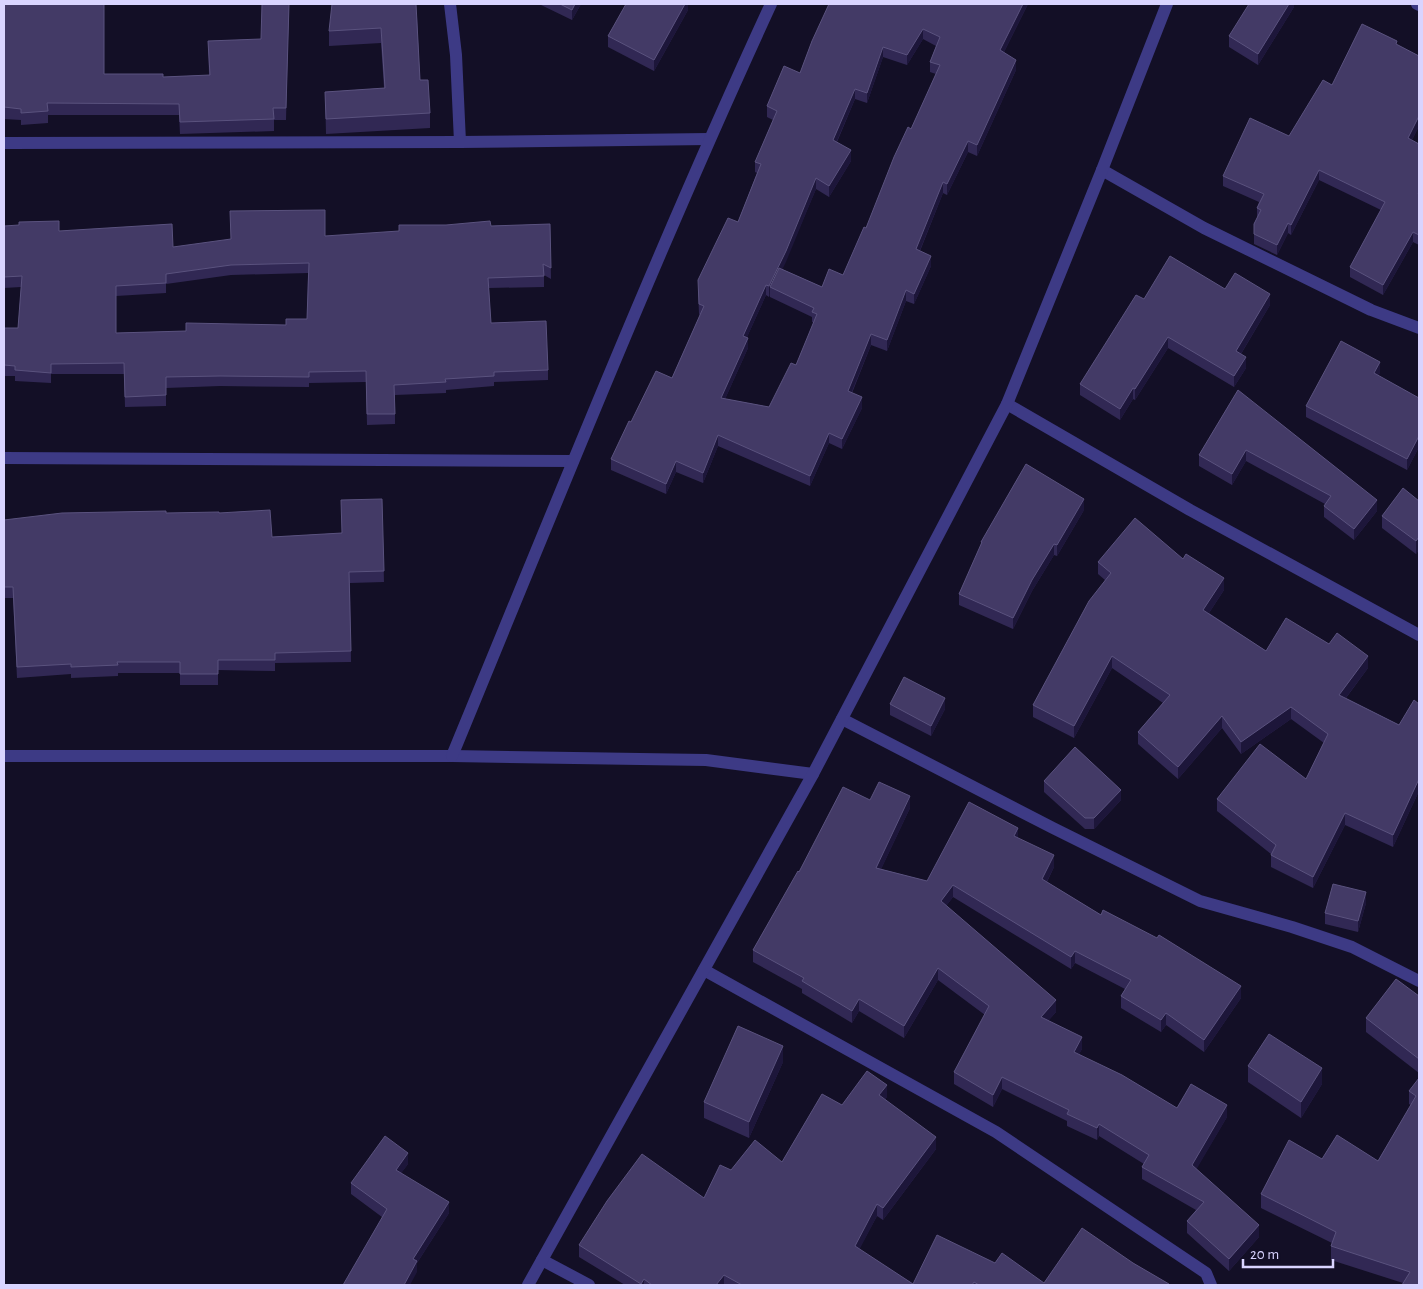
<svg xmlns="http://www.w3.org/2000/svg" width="1423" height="1289" viewBox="0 0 1423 1289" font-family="'Alegreya Sans',sans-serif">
	<rect width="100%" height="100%" fill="#130f26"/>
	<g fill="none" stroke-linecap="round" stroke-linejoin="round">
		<g stroke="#3d3a85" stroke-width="12">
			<path d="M 450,4 L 456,55 L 460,142"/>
			<path d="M 1417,4 L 1419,5"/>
			<path d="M 4,143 L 460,142 L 709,139"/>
			<path d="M 1102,170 L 1204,228 L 1371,310 L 1419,328"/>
			<path d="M 1007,404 L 1190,510 L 1419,635"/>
			<path d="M 4,458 L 573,461"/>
			<path d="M 842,719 L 1053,828 L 1200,901 L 1292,927 L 1352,947 L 1419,981"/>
			<path d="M 4,756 L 452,756 L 706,760 L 813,774"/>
			<path d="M 452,756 C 556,504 657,251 771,4"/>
			<path d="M 704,970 L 996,1132 L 1206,1273 L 1211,1285"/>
			<path d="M 542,1260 L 589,1285"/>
			<path d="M 528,1285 L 813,774 L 1007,404 L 1102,170 L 1167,4"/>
		</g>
	</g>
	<g fill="#312854" fill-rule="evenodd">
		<path d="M 4,4 L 104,74 L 163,77 L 209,75 L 208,41 L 261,39 L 289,4 L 286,120 L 274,120 L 274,131 L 180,134 L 179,115 L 48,115 L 48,123 L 21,125 L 21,120 L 4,119 Z"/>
		<path d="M 539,4 L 581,4 L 572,20 Z"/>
		<path d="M 688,4 L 688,10 L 654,71 L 608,47 L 608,36 Z"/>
		<path d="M 1028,4 L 1004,52 L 1016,70 L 977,156 L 968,152 L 947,195 L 943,193 L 920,251 L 931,266 L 914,304 L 906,301 L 887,351 L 871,345 L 852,393 L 862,408 L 842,449 L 829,443 L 810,486 L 718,446 L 703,483 L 676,472 L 666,494 L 611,470 L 611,459 L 631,422 L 672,378 L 700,315 L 699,314 L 698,290 L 738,222 L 757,173 L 755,172 L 755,162 L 773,120 L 767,117 L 767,106 L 800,73 L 812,41 ZM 923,39 L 936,46 L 930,62 L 930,72 L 936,74 L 866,228 L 843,275 L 822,287 L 782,269 L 816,189 L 829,197 L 851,161 L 837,142 L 855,99 L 867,103 L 883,57 L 907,65 ZM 770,294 L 770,297 L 812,317 L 812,322 L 814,323 L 796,365 L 769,407 L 725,399 L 748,348 L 747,337 L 766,295 L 769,297 Z"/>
		<path d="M 1294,4 L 1294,7 L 1258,65 L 1229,47 L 1229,36 Z"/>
		<path d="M 417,17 L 420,80 L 430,113 L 430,128 L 326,134 L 325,92 L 384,88 L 381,43 L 329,46 L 329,31 Z"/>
		<path d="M 1397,45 L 1419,56 L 1419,126 L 1412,140 L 1419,144 L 1419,245 L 1413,242 L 1383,295 L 1350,277 L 1350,267 L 1381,210 L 1319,180 L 1291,235 L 1288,233 L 1277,255 L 1254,244 L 1254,224 L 1257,218 L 1257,208 L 1259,202 L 1223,186 L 1223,176 L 1289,136 L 1332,85 Z"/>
		<path d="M 550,224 L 551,279 L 544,275 L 544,287 L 489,288 L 491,323 L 548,370 L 548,380 L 494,382 L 494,386 L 446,390 L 446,393 L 395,395 L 395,424 L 367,425 L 366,382 L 309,383 L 309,387 L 220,386 L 166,388 L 166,406 L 125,407 L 124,374 L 51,374 L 51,383 L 15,381 L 15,376 L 4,376 L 4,328 L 18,328 L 21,287 L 4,288 L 4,226 L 59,231 L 173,247 L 491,226 ZM 308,273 L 307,319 L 286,325 L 186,331 L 116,333 L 116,296 L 166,293 L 166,284 L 231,275 Z"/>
		<path d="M 1225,289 L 1270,305 L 1241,354 L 1246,368 L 1234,387 L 1168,348 L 1135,400 L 1133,399 L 1120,420 L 1080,395 L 1080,384 L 1144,299 Z"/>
		<path d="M 1380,373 L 1378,376 L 1419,398 L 1419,447 L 1407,470 L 1306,417 L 1306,406 Z"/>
		<path d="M 1238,390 L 1377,511 L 1354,540 L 1324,517 L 1324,506 L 1325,504 L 1246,461 L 1232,485 L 1199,466 L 1199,455 Z"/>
		<path d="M 382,499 L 384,582 L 350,583 L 351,662 L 275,663 L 275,671 L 218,670 L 218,685 L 180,685 L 180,673 L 118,673 L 118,676 L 71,678 L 71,674 L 17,678 L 13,598 L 4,598 L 4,520 L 166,513 L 219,513 L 272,537 L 341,533 Z"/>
		<path d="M 1419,501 L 1419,550 L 1416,554 L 1382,528 L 1382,516 Z"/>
		<path d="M 1084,510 L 1057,556 L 1054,555 L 1032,591 L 1013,629 L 959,605 L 959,594 L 981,546 L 981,542 Z"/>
		<path d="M 1183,559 L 1224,590 L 1209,613 L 1266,651 L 1368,668 L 1346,698 L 1399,725 L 1419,704 L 1419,791 L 1393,847 L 1345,825 L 1313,888 L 1271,867 L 1271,854 L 1217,811 L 1217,799 L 1306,779 L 1324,743 L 1291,719 L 1241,754 L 1222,728 L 1178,779 L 1138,744 L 1138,732 L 1163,703 L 1112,668 L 1074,738 L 1033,717 L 1033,705 L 1105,580 L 1098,574 L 1098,562 Z"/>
		<path d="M 890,704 L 945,709 L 931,736 L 890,715 Z"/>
		<path d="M 1044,781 L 1121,800 L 1094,829 L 1085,829 L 1044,792 Z"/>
		<path d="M 870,800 L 910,808 L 881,869 L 927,881 L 1018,838 L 1054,867 L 1047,882 L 1101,915 L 1241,998 L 1204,1052 L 1166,1025 L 1161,1032 L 1121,1008 L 1121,996 L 1125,989 L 1075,963 L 1071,969 L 953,897 L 946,906 L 1056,1012 L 1048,1021 L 1082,1049 L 1079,1054 L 1177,1108 L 1227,1117 L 1196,1169 L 1259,1237 L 1229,1271 L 1187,1233 L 1187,1221 L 1196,1210 L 1142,1179 L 1142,1167 L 1144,1164 L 1099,1136 L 1097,1140 L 1067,1126 L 1067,1121 L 1002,1089 L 993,1107 L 954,1084 L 954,1072 L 985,1015 L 938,980 L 904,1038 L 859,1011 L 852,1023 L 802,993 L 802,989 L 753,962 L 753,950 L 799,872 Z"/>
		<path d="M 1366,903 L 1358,932 L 1325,924 L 1325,913 Z"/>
		<path d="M 1419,996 L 1419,1073 L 1366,1032 L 1366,1018 Z"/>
		<path d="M 783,1062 L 749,1138 L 704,1118 L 704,1102 Z"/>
		<path d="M 1248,1066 L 1322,1084 L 1301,1118 L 1248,1082 Z"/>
		<path d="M 1419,1078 L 1419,1285 L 1403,1283 L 1331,1260 L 1331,1246 L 1332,1243 L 1261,1208 L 1261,1194 L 1322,1159 L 1378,1161 L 1411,1105 L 1409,1104 L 1409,1091 Z"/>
		<path d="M 887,1097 L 885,1099 L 936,1149 L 883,1220 L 877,1216 L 859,1249 L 913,1284 L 995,1263 L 1044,1283 L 1133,1263 L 1169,1285 L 625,1285 L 579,1257 L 579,1245 L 704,1198 L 731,1170 L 782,1162 L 842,1105 Z"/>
		<path d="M 408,1164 L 401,1173 L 449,1213 L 417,1263 L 417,1272 L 382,1217 L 351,1194 L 351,1183 Z"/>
	</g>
	<g fill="#1d163a">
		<path d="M 575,4 L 581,4 L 572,20 L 572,10 Z"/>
		<path d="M 685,4 L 688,4 L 688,10 L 654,71 L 654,60 Z"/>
		<path d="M 1023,4 L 1028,4 L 1000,60 L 1000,50 Z"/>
		<path d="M 1289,4 L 1294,4 L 1294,7 L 1258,65 L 1258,54 Z"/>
		<path d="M 923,29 L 923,39 L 907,65 L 907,55 Z"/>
		<path d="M 883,47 L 883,57 L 867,103 L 867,93 Z"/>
		<path d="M 1016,60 L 1016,70 L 977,156 L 977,145 Z"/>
		<path d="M 855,89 L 855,99 L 833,150 L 833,140 Z"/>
		<path d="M 1419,116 L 1419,126 L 1408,148 L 1408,138 Z"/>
		<path d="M 968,141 L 968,152 L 947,195 L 947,184 Z"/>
		<path d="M 851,150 L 851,161 L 829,197 L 829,186 Z"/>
		<path d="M 1319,170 L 1319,180 L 1291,235 L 1291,225 Z"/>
		<path d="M 816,178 L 816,189 L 786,262 L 773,288 L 770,287 L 770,294 L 769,297 L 769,286 Z"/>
		<path d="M 943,182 L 943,193 L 916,260 L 916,249 Z"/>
		<path d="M 1288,223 L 1288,233 L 1277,255 L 1277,245 Z"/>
		<path d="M 1413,232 L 1413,242 L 1383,295 L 1383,285 Z"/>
		<path d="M 931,256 L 931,266 L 914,304 L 914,294 Z"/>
		<path d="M 766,285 L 766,295 L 743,346 L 743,336 Z"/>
		<path d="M 906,290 L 906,301 L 887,351 L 887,340 Z"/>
		<path d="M 1270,294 L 1270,305 L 1236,362 L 1236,351 Z"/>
		<path d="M 871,334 L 871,345 L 848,401 L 848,391 Z"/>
		<path d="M 1168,337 L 1168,348 L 1135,400 L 1135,389 Z"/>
		<path d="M 748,338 L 748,348 L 721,408 L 721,398 Z"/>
		<path d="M 1246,357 L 1246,368 L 1234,387 L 1234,376 Z"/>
		<path d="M 1380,362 L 1380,373 L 1374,384 L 1374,373 Z"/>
		<path d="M 1133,388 L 1133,399 L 1120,420 L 1120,409 Z"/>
		<path d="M 862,397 L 862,408 L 842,449 L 842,439 Z"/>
		<path d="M 829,433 L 829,443 L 810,486 L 810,476 Z"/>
		<path d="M 718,435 L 718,446 L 703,483 L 703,473 Z"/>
		<path d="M 1419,436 L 1419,447 L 1407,470 L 1407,459 Z"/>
		<path d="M 1246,450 L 1246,461 L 1232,485 L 1232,474 Z"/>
		<path d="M 676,461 L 676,472 L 666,494 L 666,484 Z"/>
		<path d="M 1084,499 L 1084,510 L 1057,556 L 1057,545 Z"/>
		<path d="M 1377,500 L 1377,511 L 1354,540 L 1354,529 Z"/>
		<path d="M 1419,537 L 1419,550 L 1416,554 L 1416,541 Z"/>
		<path d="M 1054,544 L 1054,555 L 1032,591 L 1013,629 L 1013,618 L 1032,580 Z"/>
		<path d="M 1224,578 L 1224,590 L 1203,622 L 1203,610 Z"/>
		<path d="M 1112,656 L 1112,668 L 1074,738 L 1074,726 Z"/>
		<path d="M 1368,656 L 1368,668 L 1339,707 L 1339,695 Z"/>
		<path d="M 945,698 L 945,709 L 931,736 L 931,726 Z"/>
		<path d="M 1291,707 L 1291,719 L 1241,754 L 1241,742 Z"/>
		<path d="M 1222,716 L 1222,728 L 1178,779 L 1178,767 Z"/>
		<path d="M 1419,779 L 1419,791 L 1393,847 L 1393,835 Z"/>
		<path d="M 1121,790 L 1121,800 L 1094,829 L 1094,818 Z"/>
		<path d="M 910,796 L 910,808 L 876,880 L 876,868 Z"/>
		<path d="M 1345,813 L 1345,825 L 1313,888 L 1313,877 Z"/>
		<path d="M 1018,828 L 1018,840 L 1014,836 Z"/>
		<path d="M 1054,855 L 1054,867 L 1042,891 L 1042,879 Z"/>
		<path d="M 953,885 L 953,897 L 941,913 L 941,901 Z"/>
		<path d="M 1366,892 L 1366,903 L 1358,932 L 1358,921 Z"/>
		<path d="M 1075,951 L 1075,963 L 1071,969 L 1071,957 Z"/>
		<path d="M 938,968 L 938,980 L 904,1038 L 904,1026 Z"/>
		<path d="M 1241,986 L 1241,998 L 1204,1052 L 1204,1040 Z"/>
		<path d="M 859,999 L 859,1011 L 852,1023 L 852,1011 Z"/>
		<path d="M 1056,1000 L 1056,1012 L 1041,1029 L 1041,1017 Z"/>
		<path d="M 1166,1013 L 1166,1025 L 1161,1032 L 1161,1020 Z"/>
		<path d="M 1082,1037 L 1082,1049 L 1074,1064 L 1074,1052 Z"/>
		<path d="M 783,1046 L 783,1062 L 749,1138 L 749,1122 Z"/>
		<path d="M 1322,1068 L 1322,1084 L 1301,1118 L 1301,1102 Z"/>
		<path d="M 1002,1077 L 1002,1089 L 993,1107 L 993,1095 Z"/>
		<path d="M 887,1085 L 887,1097 L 879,1107 L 879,1095 Z"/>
		<path d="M 1227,1105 L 1227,1117 L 1192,1177 L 1192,1165 Z"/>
		<path d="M 1099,1124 L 1099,1136 L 1097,1140 L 1097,1128 Z"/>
		<path d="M 936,1137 L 936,1149 L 883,1220 L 883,1208 Z"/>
		<path d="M 408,1153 L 408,1164 L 396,1180 L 396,1170 Z"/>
		<path d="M 449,1202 L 449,1213 L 417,1263 L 417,1272 L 410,1285 L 404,1285 L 413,1259 Z"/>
		<path d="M 877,1204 L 877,1216 L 855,1258 L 855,1246 Z"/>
		<path d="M 1259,1225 L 1259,1237 L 1229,1271 L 1229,1259 Z"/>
		<path d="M 724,1275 L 724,1285 L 716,1285 Z"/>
		<path d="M 644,1279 L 644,1285 L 641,1285 L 641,1284 Z"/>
	</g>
	<g fill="#433a66" stroke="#5a527e" fill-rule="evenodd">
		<path d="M 4,4 L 104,4 L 104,74 L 163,74 L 163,77 L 210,75 L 208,41 L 261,39 L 262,4 L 289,4 L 286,108 L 273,108 L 274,119 L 180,122 L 179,104 L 47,103 L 48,111 L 21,113 L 21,109 L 4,107 Z"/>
		<path d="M 332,4 L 416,4 L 420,80 L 428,80 L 430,113 L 326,119 L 325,92 L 385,88 L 381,28 L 329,31 Z"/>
		<path d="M 560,4 L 575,4 L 572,10 Z"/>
		<path d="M 626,4 L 685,4 L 654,60 L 608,36 Z"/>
		<path d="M 829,4 L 1023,4 L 1000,50 L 1016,60 L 977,145 L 968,141 L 947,184 L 943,182 L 916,249 L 931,256 L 914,294 L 906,290 L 887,340 L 871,334 L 848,391 L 862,397 L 842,439 L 829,433 L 810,476 L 718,435 L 703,473 L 676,461 L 666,484 L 611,459 L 629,421 L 631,422 L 656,371 L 672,378 L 704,306 L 699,304 L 698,280 L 728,218 L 738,222 L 761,164 L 755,162 L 777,111 L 767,106 L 784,66 L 800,73 L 812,41 ZM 923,29 L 940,37 L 930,62 L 940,65 L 911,129 L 908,127 L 894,157 L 866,228 L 864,227 L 843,275 L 829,269 L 822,287 L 779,268 L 770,287 L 814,308 L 812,312 L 817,314 L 796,365 L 791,363 L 769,407 L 721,398 L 748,338 L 743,336 L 766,285 L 769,286 L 786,251 L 816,178 L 829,186 L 851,150 L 833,140 L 855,89 L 867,93 L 883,47 L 907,55 Z"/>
		<path d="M 1249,4 L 1289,4 L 1258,54 L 1229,36 Z"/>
		<path d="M 1362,24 L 1397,41 L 1396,44 L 1419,56 L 1419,116 L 1408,138 L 1419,144 L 1419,192 L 1418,194 L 1419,195 L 1419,235 L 1413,232 L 1383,285 L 1350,267 L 1385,202 L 1319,170 L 1291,225 L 1288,223 L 1277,245 L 1254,234 L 1254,224 L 1261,210 L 1257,208 L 1264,194 L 1223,176 L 1250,118 L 1289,136 L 1323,80 L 1332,85 Z"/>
		<path d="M 325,210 L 325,236 L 399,231 L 399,225 L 446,225 L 490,221 L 491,226 L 550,224 L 551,268 L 543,264 L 544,276 L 488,278 L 491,323 L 546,321 L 548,370 L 494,372 L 494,376 L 445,379 L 446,382 L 394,385 L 395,414 L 367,414 L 366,371 L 309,372 L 309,377 L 220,376 L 166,377 L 166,395 L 125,397 L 124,363 L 51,364 L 51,373 L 15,370 L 15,366 L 4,365 L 4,328 L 18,328 L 22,276 L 4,277 L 4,226 L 19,225 L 19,222 L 59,221 L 59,231 L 172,224 L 173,247 L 231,239 L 230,211 ZM 309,263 L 307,319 L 286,319 L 286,325 L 186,323 L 186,331 L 116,333 L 116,286 L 166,283 L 166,274 L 231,265 Z"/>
		<path d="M 1170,256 L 1225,289 L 1235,273 L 1270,294 L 1236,351 L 1246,357 L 1234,376 L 1168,337 L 1135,389 L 1133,388 L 1120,409 L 1080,384 L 1136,295 L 1144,299 Z"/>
		<path d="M 1341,341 L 1380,362 L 1374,373 L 1419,398 L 1419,436 L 1407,459 L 1306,406 Z"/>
		<path d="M 1238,390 L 1377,500 L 1354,529 L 1324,506 L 1331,496 L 1246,450 L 1232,474 L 1199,455 Z"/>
		<path d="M 1026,464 L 1084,499 L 1057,545 L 1054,544 L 1032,580 L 1013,618 L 959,594 L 982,542 L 981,542 Z"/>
		<path d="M 1403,488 L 1419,501 L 1419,537 L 1416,541 L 1382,516 Z"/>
		<path d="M 382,499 L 384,571 L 349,572 L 351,651 L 275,653 L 275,660 L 218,660 L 218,674 L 180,674 L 180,662 L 117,662 L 118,665 L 71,667 L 71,664 L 17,667 L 13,587 L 4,587 L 4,520 L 62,513 L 166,511 L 166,513 L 219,512 L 219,513 L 270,510 L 272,537 L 342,533 L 341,500 Z"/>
		<path d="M 1135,518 L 1183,559 L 1186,554 L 1224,578 L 1203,610 L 1266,651 L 1286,618 L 1329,644 L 1337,633 L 1368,656 L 1339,695 L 1399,725 L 1414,700 L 1419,704 L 1419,779 L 1393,835 L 1345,813 L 1313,877 L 1271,855 L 1276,845 L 1217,799 L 1260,744 L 1306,779 L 1328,734 L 1291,707 L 1241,742 L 1222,716 L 1178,767 L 1138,732 L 1170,695 L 1112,656 L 1074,726 L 1033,705 L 1089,601 L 1111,573 L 1098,562 Z"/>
		<path d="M 904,677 L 945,698 L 931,726 L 890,704 Z"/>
		<path d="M 1075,747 L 1121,790 L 1094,818 L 1085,818 L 1044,781 Z"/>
		<path d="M 879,782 L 910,796 L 876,868 L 927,881 L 969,802 L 1018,828 L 1014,836 L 1054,855 L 1042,879 L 1101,915 L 1103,910 L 1157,938 L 1159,935 L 1241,986 L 1204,1040 L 1166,1013 L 1161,1020 L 1121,996 L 1131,980 L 1075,951 L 1071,957 L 953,885 L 941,901 L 1056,1000 L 1041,1017 L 1082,1037 L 1074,1052 L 1122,1075 L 1177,1108 L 1191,1084 L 1227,1105 L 1192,1165 L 1259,1225 L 1229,1259 L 1187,1221 L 1204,1202 L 1142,1167 L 1149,1155 L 1099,1124 L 1097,1128 L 1067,1114 L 1069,1110 L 1002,1077 L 993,1095 L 954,1072 L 989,1006 L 938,968 L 904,1026 L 859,999 L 852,1011 L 802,981 L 804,978 L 753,950 L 798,871 L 799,872 L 843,787 L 870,800 Z"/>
		<path d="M 1333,884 L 1366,892 L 1358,921 L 1325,913 Z"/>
		<path d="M 1396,979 L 1419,996 L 1419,1059 L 1366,1018 Z"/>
		<path d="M 738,1026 L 783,1046 L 749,1122 L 704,1102 Z"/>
		<path d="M 1269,1034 L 1322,1068 L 1301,1102 L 1248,1066 Z"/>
		<path d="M 867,1071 L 887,1085 L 879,1095 L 936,1137 L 883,1208 L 877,1204 L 855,1246 L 913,1284 L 937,1235 L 995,1263 L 1002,1253 L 1044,1283 L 1082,1228 L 1133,1263 L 1169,1284 L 1169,1285 L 979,1285 L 974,1282 L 972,1285 L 742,1285 L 724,1275 L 716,1285 L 652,1285 L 644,1279 L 641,1284 L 579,1245 L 607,1201 L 642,1154 L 704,1198 L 720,1165 L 731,1170 L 755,1140 L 782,1162 L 822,1094 L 842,1105 Z"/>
		<path d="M 1419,1078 L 1419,1285 L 1402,1285 L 1410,1272 L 1331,1246 L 1336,1232 L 1261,1194 L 1289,1140 L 1322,1159 L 1337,1135 L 1378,1161 L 1416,1096 L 1409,1091 Z"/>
		<path d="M 385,1136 L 408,1153 L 396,1170 L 449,1202 L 413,1259 L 417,1261 L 404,1285 L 343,1285 L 387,1209 L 351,1183 Z"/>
	</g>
	<rect width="1423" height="1289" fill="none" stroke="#d9d4ff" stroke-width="10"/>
	<path d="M1243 1259v8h90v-8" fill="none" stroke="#d9d4ff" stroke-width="2.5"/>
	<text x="1250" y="1259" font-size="15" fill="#d9d4ff" stroke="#130f26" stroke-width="4" paint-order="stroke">20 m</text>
</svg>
